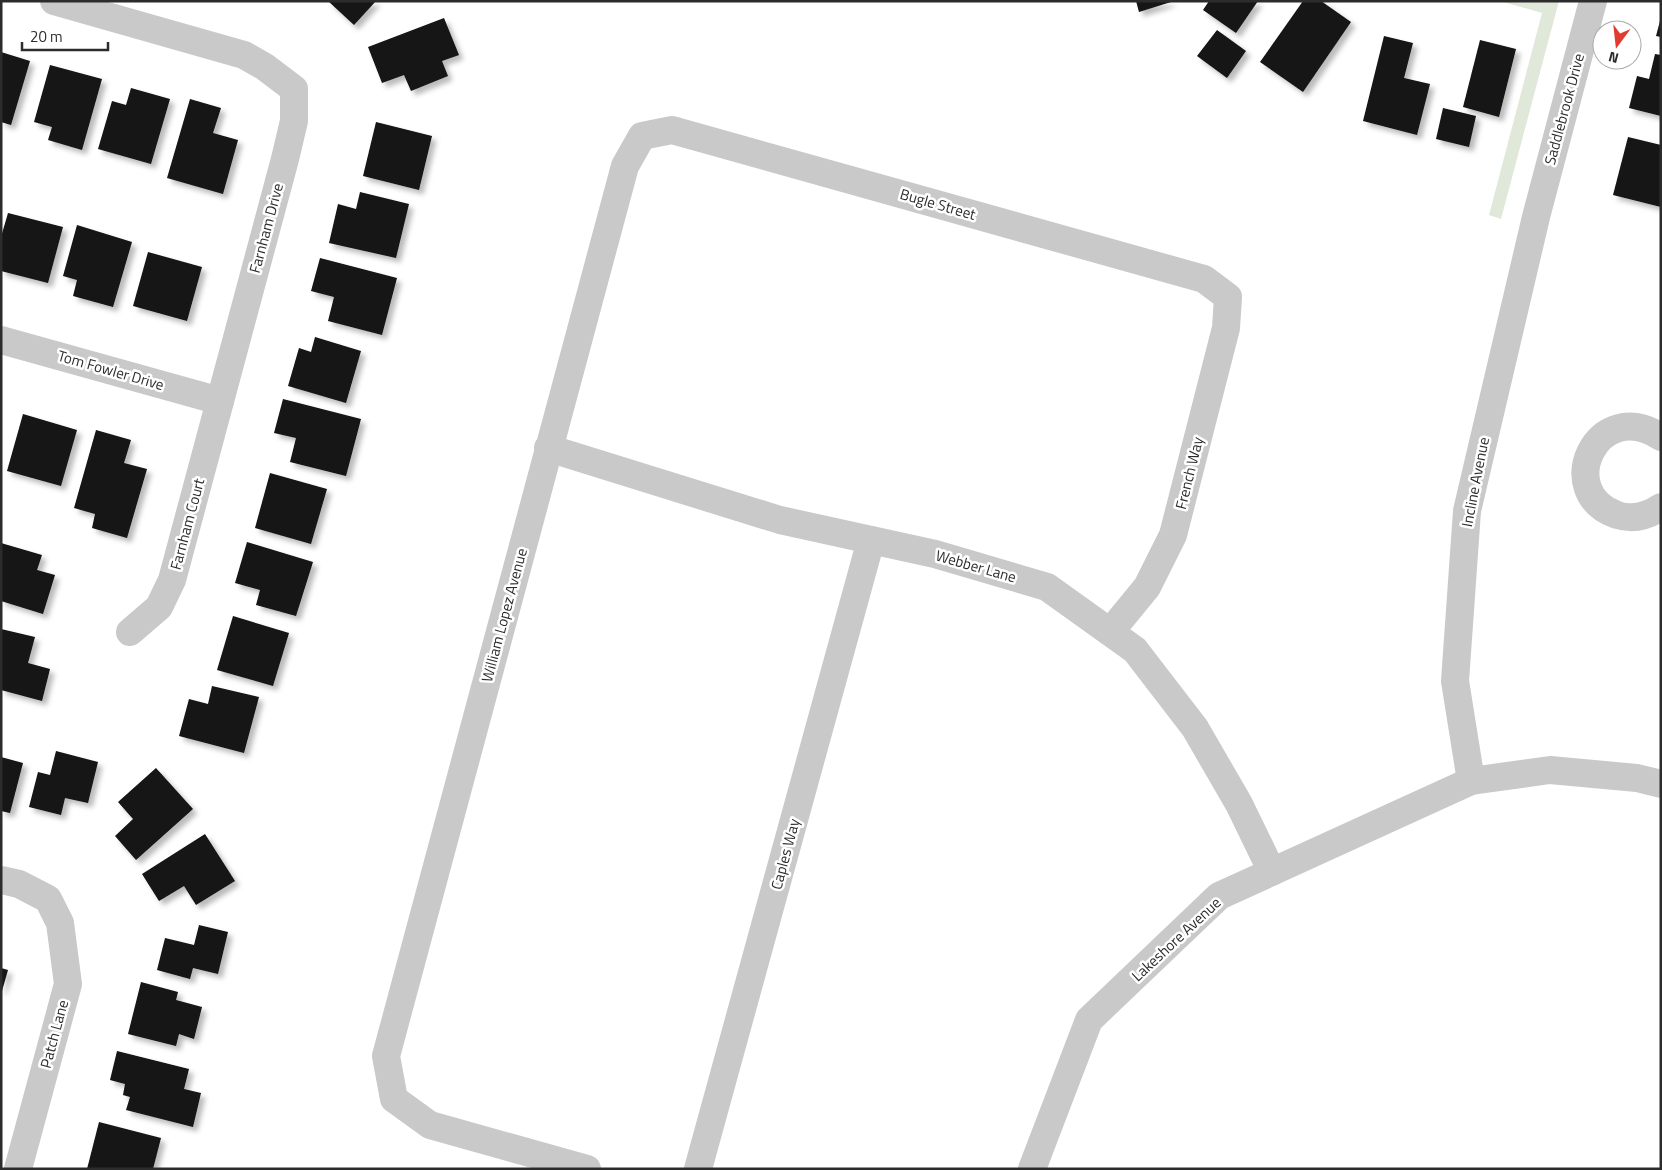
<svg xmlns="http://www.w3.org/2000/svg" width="1662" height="1170" viewBox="0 0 1662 1170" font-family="'Titillium Web',sans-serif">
	<defs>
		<filter id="shadow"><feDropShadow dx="4.5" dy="4.5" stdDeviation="2.5" flood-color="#0004"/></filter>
	</defs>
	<rect width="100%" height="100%" fill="#fff"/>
	<path fill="#e0e9d9" d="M 1500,1 L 1559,1 L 1501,219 L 1489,215 L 1542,13 Z"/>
	<g fill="#131313" filter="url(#shadow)">
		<path d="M 328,1 L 376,1 L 354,25 Z"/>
		<path d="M 1136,1 L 1171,1 L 1171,2 L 1139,12 Z"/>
		<path d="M 1209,1 L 1258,1 L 1236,33 L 1203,10 Z"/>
		<path d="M 1303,1 L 1321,1 L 1351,22 L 1303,92 L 1260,62 Z"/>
		<path d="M 444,18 L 459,55 L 442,61 L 448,76 L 411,91 L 404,75 L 382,83 L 368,47 Z"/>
		<path d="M 1660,21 L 1661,21 L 1661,37 L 1656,36 Z"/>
		<path d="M 1217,30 L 1246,51 L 1227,78 L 1197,56 Z"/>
		<path d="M 1384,36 L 1413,43 L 1404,78 L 1430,84 L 1417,135 L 1363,121 Z"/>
		<path d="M 1480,40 L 1516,49 L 1499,117 L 1463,107 Z"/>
		<path d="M 1,52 L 30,61 L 11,125 L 1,122 Z"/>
		<path d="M 1655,54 L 1661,55 L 1661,116 L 1629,108 L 1637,76 L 1649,79 Z"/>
		<path d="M 50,65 L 102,79 L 82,150 L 48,140 L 52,127 L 34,122 Z"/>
		<path d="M 131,88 L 170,99 L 151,164 L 98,149 L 112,101 L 126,105 Z"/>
		<path d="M 190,99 L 221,108 L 213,133 L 238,140 L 223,194 L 167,178 Z"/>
		<path d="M 1443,108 L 1476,116 L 1469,147 L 1436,139 Z"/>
		<path d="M 376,122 L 432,136 L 419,190 L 363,176 Z"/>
		<path d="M 1628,137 L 1661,145 L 1661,207 L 1613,195 Z"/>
		<path d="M 360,192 L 409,204 L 396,258 L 329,243 L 338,204 L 356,209 Z"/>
		<path d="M 8,213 L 63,227 L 48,283 L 1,271 L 1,237 Z"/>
		<path d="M 77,225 L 132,242 L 113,307 L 73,296 L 77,280 L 63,276 Z"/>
		<path d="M 148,252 L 202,267 L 187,321 L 133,306 Z"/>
		<path d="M 320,258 L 397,278 L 382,335 L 328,321 L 334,297 L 311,291 Z"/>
		<path d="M 315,337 L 361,351 L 346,403 L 288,386 L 299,348 L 311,352 Z"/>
		<path d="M 283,399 L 361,419 L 346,476 L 290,462 L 296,438 L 274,433 Z"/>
		<path d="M 23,414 L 77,430 L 61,486 L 7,471 Z"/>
		<path d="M 96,430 L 131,440 L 124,463 L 147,469 L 127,538 L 92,528 L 95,514 L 74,508 Z"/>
		<path d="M 270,473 L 327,489 L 311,544 L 255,528 Z"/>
		<path d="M 247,542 L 313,562 L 296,616 L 256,605 L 260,590 L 235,583 Z"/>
		<path d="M 1,543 L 42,555 L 37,570 L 55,575 L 43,614 L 1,601 Z"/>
		<path d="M 233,616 L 289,633 L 273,686 L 217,670 Z"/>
		<path d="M 1,629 L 35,637 L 28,663 L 50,669 L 42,701 L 1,690 Z"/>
		<path d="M 212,686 L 259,697 L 244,753 L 179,736 L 189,699 L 208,704 Z"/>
		<path d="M 56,751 L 98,762 L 88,803 L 65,798 L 61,815 L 29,807 L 38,772 L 50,775 Z"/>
		<path d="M 1,757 L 23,763 L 10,813 L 1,811 Z"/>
		<path d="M 156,768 L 193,809 L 136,860 L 115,836 L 133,819 L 118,802 Z"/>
		<path d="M 205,834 L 235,881 L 196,905 L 184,886 L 159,901 L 142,874 Z"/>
		<path d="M 199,925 L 228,932 L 218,974 L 193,968 L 190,979 L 157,970 L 165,938 L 194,945 Z"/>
		<path d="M 1,968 L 8,970 L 2,991 L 1,991 Z"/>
		<path d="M 141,982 L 178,992 L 176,1000 L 202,1007 L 194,1039 L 179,1034 L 176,1046 L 128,1034 Z"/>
		<path d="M 117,1051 L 189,1069 L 184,1089 L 201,1093 L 193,1127 L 126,1110 L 130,1097 L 123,1095 L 125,1084 L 110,1080 Z"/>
		<path d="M 99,1122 L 161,1138 L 153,1169 L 87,1169 Z"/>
	</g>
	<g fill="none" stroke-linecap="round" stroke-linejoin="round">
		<g stroke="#c9c9c9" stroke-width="28">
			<path d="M 54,1 L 244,55 L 265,67 L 294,89 L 294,121 L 285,159 L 172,580 L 159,607 L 130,632"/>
			<path d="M 1,340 L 220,401"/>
			<path d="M 1661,437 C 1596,395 1553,493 1617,515 C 1633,520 1648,516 1661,507"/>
			<path d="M 548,448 L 780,520 L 935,554 L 1047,587 L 1135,650 L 1195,728 L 1239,804 L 1272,872"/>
			<path d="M 1471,781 L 1455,681 L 1467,511 L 1536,217 L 1593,1"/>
			<path d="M 1,880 L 19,884 L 48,899 L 60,923 L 68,984 L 18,1169"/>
			<path d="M 587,1169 L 430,1125 L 394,1099 L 386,1056 L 625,166 L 642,136 L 672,130 L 1204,279 L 1228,297 L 1226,328 L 1173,535 L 1147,587 L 1110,632"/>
			<path d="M 698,1169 L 871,540"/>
			<path d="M 1032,1169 L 1089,1020 L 1219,896 L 1471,781 L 1550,770 L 1637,778 L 1661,784"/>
		</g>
	</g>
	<g text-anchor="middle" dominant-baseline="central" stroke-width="5" stroke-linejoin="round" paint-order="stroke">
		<g font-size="15" fill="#2c2c2c" stroke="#fff">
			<text transform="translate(1564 109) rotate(-75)">Saddlebrook Drive</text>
			<text transform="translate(938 204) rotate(16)">Bugle Street</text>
			<text transform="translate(266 228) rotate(-75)">Farnham Drive</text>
			<text transform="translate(111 370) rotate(16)">Tom Fowler Drive</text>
			<text transform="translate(1189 473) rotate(-76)">French Way</text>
			<text transform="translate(1475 482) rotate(-79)">Incline Avenue</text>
			<text transform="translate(187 524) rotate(-75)">Farnham Court</text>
			<text transform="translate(976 566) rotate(16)">Webber Lane</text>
			<text transform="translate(504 615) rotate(-75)">William Lopez Avenue</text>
			<text transform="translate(785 854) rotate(-75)">Caples Way</text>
			<text transform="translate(1176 939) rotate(-43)">Lakeshore Avenue</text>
			<text transform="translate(54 1034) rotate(-75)">Patch Lane</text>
		</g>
	</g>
	<rect width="1662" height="1170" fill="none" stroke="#2c2c2c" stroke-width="5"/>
	<g transform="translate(1617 45) rotate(195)"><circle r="24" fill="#ffffff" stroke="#ababab"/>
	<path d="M0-4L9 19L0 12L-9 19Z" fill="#e13a30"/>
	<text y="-8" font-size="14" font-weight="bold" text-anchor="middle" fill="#2c2c2c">N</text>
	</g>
	<path d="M22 42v8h86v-8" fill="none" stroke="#2c2c2c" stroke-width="2.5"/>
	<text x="30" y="42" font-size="15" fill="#2c2c2c" stroke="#ffffff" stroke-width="4" paint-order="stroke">20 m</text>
</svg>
